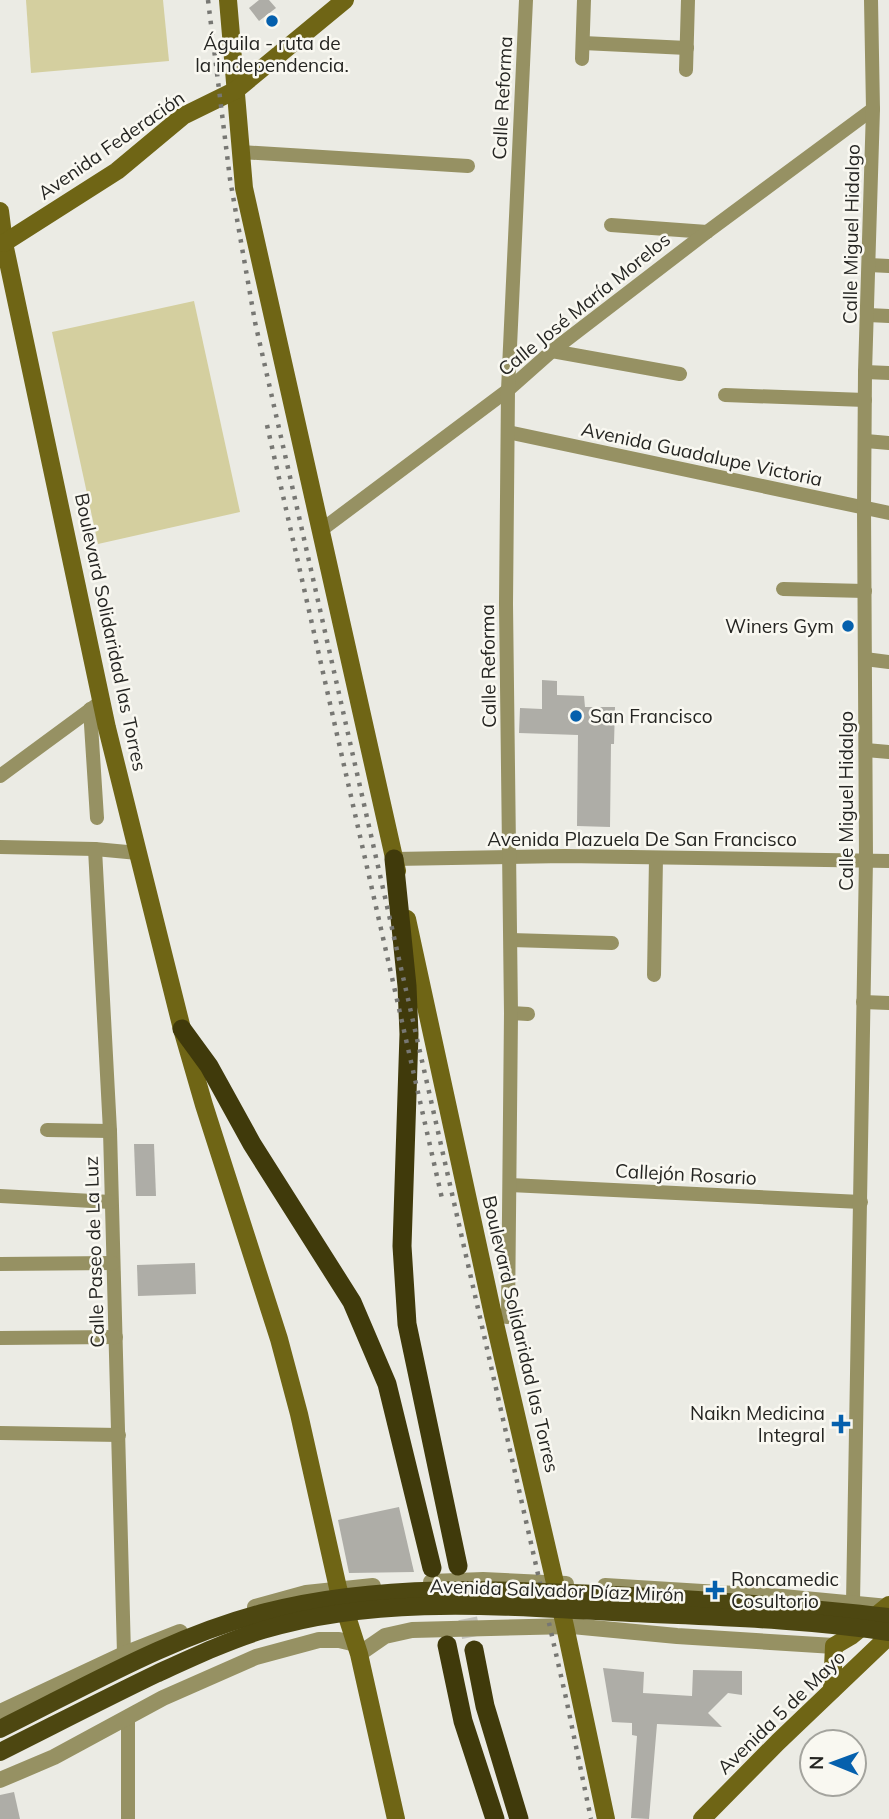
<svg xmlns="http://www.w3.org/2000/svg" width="889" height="1819" viewBox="0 0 889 1819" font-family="Mulish,sans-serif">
	<rect width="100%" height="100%" fill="#ebebe4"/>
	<g fill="#d4cf9f">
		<path d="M 26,0 L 163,0 L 169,61 L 31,73 Z"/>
		<path d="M 194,301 L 240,512 L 98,544 L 52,332 Z"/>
	</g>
	<g fill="#aeada7">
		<path d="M 259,0 L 269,0 L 276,8 L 259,21 L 249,8 Z"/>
		<path d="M 542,680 L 557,681 L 557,695 L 584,696 L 585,707 L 615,707 L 614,744 L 611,744 L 610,827 L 577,826 L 578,735 L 519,733 L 520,708 L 542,709 Z"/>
		<path d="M 134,1144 L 154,1144 L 156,1196 L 136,1196 Z"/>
		<path d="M 195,1263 L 196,1294 L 138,1296 L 137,1265 Z"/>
		<path d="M 399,1507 L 414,1572 L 349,1573 L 338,1520 Z"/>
		<path d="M 603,1668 L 644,1672 L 643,1693 L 692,1696 L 693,1670 L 742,1671 L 742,1695 L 728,1693 L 708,1713 L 722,1727 L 657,1724 L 649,1819 L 631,1818 L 637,1736 L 632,1735 L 632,1723 L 612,1722 Z"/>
		<path d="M 14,1792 L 20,1819 L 0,1819 L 0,1795 Z"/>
	</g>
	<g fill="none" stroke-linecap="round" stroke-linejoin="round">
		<path stroke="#c3c3bd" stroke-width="19" stroke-dasharray="19 10" stroke-linecap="butt" d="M 462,1590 L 474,1650"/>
		<g stroke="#969163" stroke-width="14">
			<path d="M 583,43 L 687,48"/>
			<path d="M 582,59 L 584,0"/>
			<path d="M 686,70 L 688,0"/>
			<path d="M 241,152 L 468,166"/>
			<path d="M 611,225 L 707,232"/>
			<path d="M 869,265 L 889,266"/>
			<path d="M 868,315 L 889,316"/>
			<path d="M 552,351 L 680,374"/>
			<path d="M 865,372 L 889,373"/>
			<path d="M 725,395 L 865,400"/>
			<path d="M 508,432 L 889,513"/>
			<path d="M 866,441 L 889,443"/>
			<path d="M 320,531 L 508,390 L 552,351 L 707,232 L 873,109"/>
			<path d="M 783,589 L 865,591"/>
			<path d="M 865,659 L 889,662"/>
			<path d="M 90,709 L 97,818"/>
			<path d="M 866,750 L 889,752"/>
			<path d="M 0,776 L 102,701"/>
			<path d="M 0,847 L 95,849 L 138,853"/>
			<path d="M 95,849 L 110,1131 L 124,1654"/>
			<path d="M 394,859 L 565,856 L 889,861"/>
			<path d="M 511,940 L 612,943"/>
			<path d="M 654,975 L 656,858"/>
			<path d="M 863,1002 L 889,1003"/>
			<path d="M 511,1013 L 528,1014"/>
			<path d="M 47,1130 L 110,1131"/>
			<path d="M 510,1185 L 861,1202"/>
			<path d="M 0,1196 L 111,1202"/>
			<path d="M 0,1264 L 113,1263"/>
			<path d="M 493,1315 L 508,1317 L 511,1013 L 506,604 L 508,390 L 526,0"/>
			<path d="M 0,1338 L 116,1337"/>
			<path d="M 0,1433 L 119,1435"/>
			<path d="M 853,1603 L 866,859 L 864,508 L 865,372 L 873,109 L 871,0"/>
			<path d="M 128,1718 L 128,1819"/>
		</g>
		<g stroke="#969163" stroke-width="16">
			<path d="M 431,1582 L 483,1580 L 566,1584"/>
			<path d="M 605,1586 L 783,1597 L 889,1607"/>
			<path d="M 255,1607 L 306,1593 L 373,1586"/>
			<path d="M 359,1654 L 385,1636 L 412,1630 L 572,1626 L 677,1636 L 834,1646"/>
			<path d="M 0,1712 L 124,1654 L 180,1632"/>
			<path d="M 0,1780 L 54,1757 L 163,1698 L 256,1657 L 319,1640 L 339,1640 L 356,1644"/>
		</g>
		<g stroke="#6f6515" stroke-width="18">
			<path d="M 228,0 L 244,188 L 397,871"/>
			<path d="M 0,211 L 4,243 L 107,728 L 138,853 L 182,1029 L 204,1105 L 279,1339 L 299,1414 L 338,1588 L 359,1654 L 396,1819"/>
			<path d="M 4,243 L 117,171 L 183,116 L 236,90 L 345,0"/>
			<path d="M 407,919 L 493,1315 L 565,1626 L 606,1819"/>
			<path d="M 832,1690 L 834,1646 L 851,1636 L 889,1605"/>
			<path d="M 702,1819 L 778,1742 L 889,1636"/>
		</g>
		<g stroke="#403a0b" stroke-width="19">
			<path d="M 394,859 L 407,986 L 409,1034 L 402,1246 L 407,1324 L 458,1566"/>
			<path d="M 182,1029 L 209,1066 L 252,1144 L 352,1302 L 387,1384 L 432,1568"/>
			<path d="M 447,1645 L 463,1721 L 495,1819"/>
			<path d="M 474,1650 L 485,1706 L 519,1819"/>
		</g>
		<g stroke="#777773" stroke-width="4.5" stroke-dasharray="3.5 7" stroke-linecap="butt">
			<path d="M 208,0 L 230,179 L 255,322 L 566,1698 L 591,1819"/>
			<path d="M 267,425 L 443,1203"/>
		</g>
		<g stroke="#4d4711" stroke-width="18">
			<path d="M 0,1729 C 87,1686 172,1636 266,1612 C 378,1583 500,1589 614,1595 C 706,1600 798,1606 889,1617"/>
			<path d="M 0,1752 C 52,1726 104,1699 156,1674 C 191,1658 227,1641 263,1630 C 382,1594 510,1607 631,1613 C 717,1617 804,1619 889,1632"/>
		</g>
	</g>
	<g fill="#0560ad" stroke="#f9f8f1" stroke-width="2.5">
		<circle cx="272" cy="21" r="7"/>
		<circle cx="848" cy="626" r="7"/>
		<circle cx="576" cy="716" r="7"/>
		<path d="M837.5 1413.5h7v7h7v7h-7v7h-7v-7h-7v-7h7z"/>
		<path d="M711.5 1579.5h7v7h7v7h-7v7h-7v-7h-7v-7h7z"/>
	</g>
	<g text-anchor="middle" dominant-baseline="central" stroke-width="5" stroke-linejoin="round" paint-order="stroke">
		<g font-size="19" fill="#252522" stroke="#f9f8f1" text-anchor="end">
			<text x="272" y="43" text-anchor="middle">Águila - ruta de<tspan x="272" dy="22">la independencia.</tspan></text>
			<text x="834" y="626">Winers Gym</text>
			<text x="590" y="716" text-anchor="start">San Francisco</text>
			<text x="825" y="1413">Naikn Medicina<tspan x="825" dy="22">Integral</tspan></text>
			<text x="731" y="1579" text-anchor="start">Roncamedic<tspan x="731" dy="22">Cosultorio</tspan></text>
		</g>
		<g font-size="19" fill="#252522" stroke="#f9f8f1">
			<text transform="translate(502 98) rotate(-87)">Calle Reforma</text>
			<text transform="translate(111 145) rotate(-35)">Avenida Federación</text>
			<text transform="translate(851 234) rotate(-89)">Calle Miguel Hidalgo</text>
			<text transform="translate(584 304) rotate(-39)">Calle José María Morelos</text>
			<text transform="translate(702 454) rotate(12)">Avenida Guadalupe Victoria</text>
			<text transform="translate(111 632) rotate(78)">Boulevard Solidaridad las Torres</text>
			<text transform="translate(488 666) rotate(-91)">Calle Reforma</text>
			<text transform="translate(846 801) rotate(-90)">Calle Miguel Hidalgo</text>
			<text x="642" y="839">Avenida Plazuela De San Francisco</text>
			<text transform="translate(686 1174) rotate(3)">Callejón Rosario</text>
			<text transform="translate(94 1252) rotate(-92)">Calle Paseo de La Luz</text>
			<text transform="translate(521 1334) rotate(77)">Boulevard Solidaridad las Torres</text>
			<text transform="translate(557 1590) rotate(2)">Avenida Salvador Díaz Mirón</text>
			<text transform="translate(781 1712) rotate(-44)">Avenida 5 de Mayo</text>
		</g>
	</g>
	<g transform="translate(833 1763) rotate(271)"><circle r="33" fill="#f9f8f1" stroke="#a4a49e" stroke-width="2"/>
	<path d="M0-5L12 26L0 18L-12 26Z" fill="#0560ad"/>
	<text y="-10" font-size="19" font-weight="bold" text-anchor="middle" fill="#252522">N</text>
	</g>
</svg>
